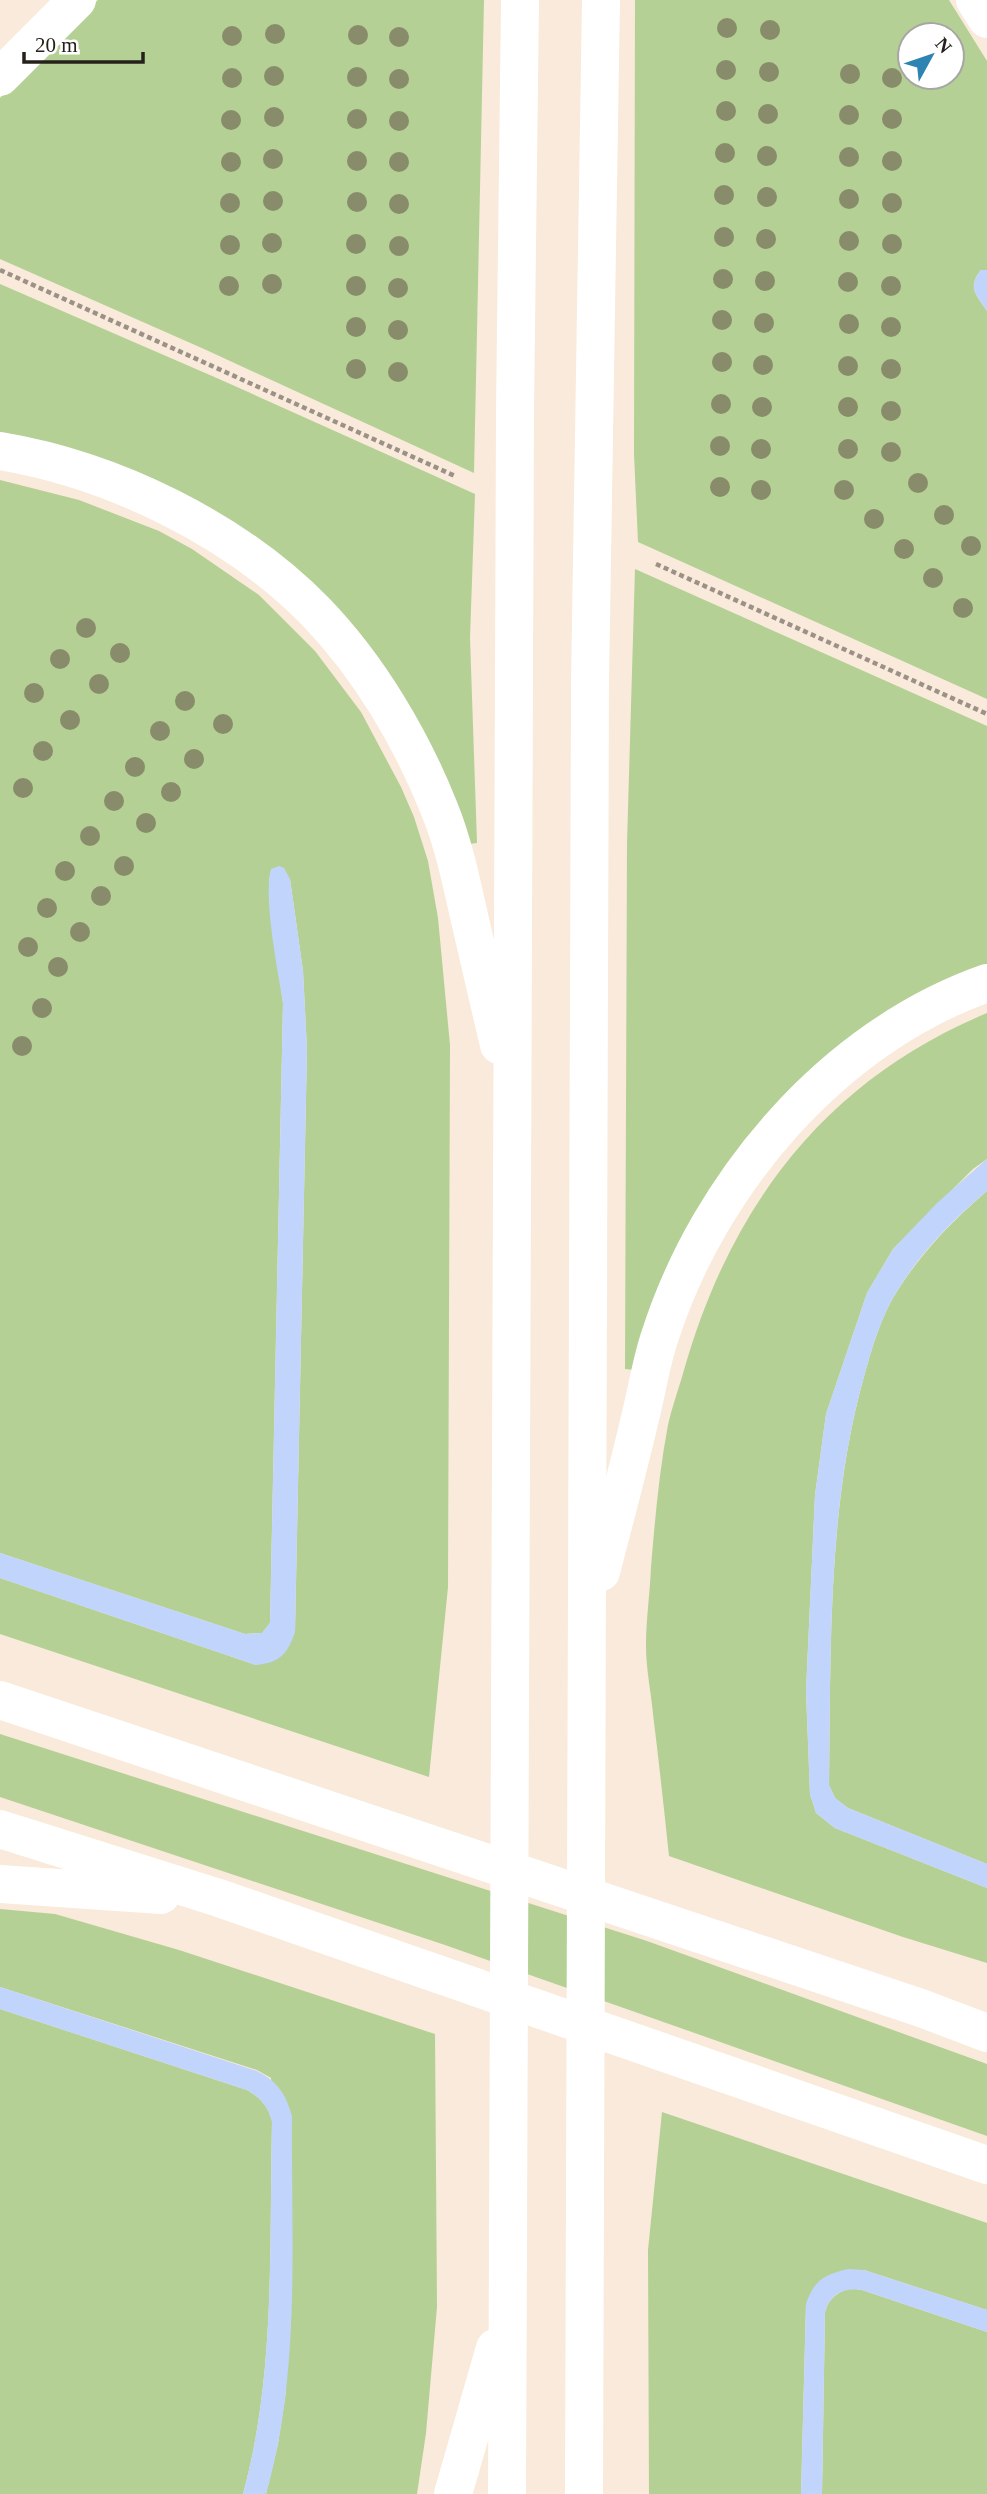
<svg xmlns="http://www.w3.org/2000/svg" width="987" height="2494" viewBox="0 0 987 2494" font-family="Georgia,serif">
	<rect width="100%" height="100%" fill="#f9eadb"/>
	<g fill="#b4d094" fill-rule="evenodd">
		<path d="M 98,0 L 484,0 L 474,473 L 204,349 L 0,259 L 0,98 Z"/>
		<path d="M 635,0 L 949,0 L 987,61 L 987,270 L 981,270 C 967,287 976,295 987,311 L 987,699 L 638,542 L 634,454 ZM 910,35 L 952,35 L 952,77 L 910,77 Z"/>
		<path d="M 0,284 L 219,379 L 475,494 L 470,638 L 477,843 L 469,844 L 339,616 L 0,434 Z"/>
		<path d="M 0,480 L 79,500 L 159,531 L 192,549 L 259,595 L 315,651 L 361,712 L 401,787 L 414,817 L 428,861 L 438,918 L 450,1045 L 448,1587 L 429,1777 L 0,1634 L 0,1578 L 256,1665 L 295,1632 L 307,1049 L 303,971 L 290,879 L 269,878 L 272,924 L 283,1003 L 270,1623 L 262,1633 L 245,1634 L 0,1553 Z"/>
		<path d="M 635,569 L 987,726 L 987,964 L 844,1044 L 635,1370 L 625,1369 L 627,844 Z"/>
		<path d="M 987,1013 L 987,1159 L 973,1169 L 893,1249 L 867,1293 L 826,1414 L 815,1495 L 806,1691 L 810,1794 L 816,1813 L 835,1828 L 987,1888 L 987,1963 L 903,1937 L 669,1856 C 664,1809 659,1762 653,1714 C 651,1692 646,1669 646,1646 C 646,1620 650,1593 651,1567 C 655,1520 659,1472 668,1425 C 672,1407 679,1388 684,1370 C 731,1205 826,1080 987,1013 Z"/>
		<path d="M 987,1191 L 987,1864 L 848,1808 L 835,1798 L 829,1785 C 831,1648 827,1506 865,1373 C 872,1348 880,1321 893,1298 C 918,1256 950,1223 987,1191 Z"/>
		<path d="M 0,1734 L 647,1941 L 987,2064 L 987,2136 L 445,1945 L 0,1797 Z"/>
		<path d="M 0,1909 L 55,1914 L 179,1950 L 435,2034 L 437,2307 L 426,2433 L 417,2494 L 266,2494 L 278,2444 L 286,2391 L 271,2078 L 257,2070 L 0,1987 Z"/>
		<path d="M 0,2009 L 247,2090 C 261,2098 268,2106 272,2121 C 269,2245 276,2374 243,2494 L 0,2494 Z"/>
		<path d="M 662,2112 L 987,2223 L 987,2310 L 864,2270 L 806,2304 L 801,2494 L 649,2494 L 648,2250 Z"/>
		<path d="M 849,2288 L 862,2290 L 987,2332 L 987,2494 L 822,2494 L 825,2312 C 829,2298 836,2294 849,2288 Z"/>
	</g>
	<g fill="#c1d4fb">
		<path d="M 981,270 L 987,270 L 987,311 C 976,294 967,287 981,270 Z"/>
		<path d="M 279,866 L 284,868 L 290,879 L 303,971 L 307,1049 L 295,1632 C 288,1653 280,1663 256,1665 L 0,1578 L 0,1553 L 245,1634 L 262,1633 L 270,1623 L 283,1003 C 278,971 263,898 271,869 Z"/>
		<path d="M 987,1159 L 987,1191 C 950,1222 917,1256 893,1298 C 880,1321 872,1348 865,1373 C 827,1505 831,1648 829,1785 L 835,1798 L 848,1808 L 987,1864 L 987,1888 L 835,1828 L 816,1813 L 810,1794 L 806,1691 L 815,1495 L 826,1414 L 867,1293 L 893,1249 L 937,1203 Z"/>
		<path d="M 0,1987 L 257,2071 C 277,2081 286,2094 292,2116 C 291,2241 301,2373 266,2494 L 243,2494 C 276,2374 269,2245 272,2122 C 268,2106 261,2098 247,2090 L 0,2009 Z"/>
		<path d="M 848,2269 L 864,2270 L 987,2310 L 987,2332 L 862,2290 C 843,2288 831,2293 825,2312 L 822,2494 L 801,2494 L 806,2304 C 814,2280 824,2275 848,2269 Z"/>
	</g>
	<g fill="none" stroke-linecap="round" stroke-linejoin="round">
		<g stroke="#9c9186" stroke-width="4.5" stroke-dasharray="5 3.5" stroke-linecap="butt">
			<path d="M 0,270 L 455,476"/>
			<path d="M 656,564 L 987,714"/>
		</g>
		<g stroke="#fff" stroke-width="38">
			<path d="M 975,0 L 987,19"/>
			<path d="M 0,77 L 77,0"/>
			<path d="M 0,451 C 113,470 235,529 316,612 C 369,667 411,738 439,808 C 453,842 461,880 469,916 C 479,959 489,1002 499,1045"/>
			<path d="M 601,1572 C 614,1521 628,1470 640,1418 C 647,1391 651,1362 660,1336 C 709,1183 833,1037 987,983"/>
			<path d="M 0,1700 L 921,2008 L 987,2033"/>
			<path d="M 0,1829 L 219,1898 L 987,2165"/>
			<path d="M 0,1884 L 161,1895"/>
			<path d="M 453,2494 L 495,2348"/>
			<path d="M 507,2494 L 515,412 L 520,0"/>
			<path d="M 584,2494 L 590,684 L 601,0"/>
		</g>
	</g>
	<g fill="#888c6a">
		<circle cx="727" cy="28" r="10"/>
		<circle cx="770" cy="30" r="10"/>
		<circle cx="275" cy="34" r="10"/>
		<circle cx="358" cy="35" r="10"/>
		<circle cx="232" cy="36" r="10"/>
		<circle cx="399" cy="37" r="10"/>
		<circle cx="726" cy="70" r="10"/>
		<circle cx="769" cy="72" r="10"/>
		<circle cx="850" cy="74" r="10"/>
		<circle cx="274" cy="76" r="10"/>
		<circle cx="357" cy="77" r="10"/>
		<circle cx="232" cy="78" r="10"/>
		<circle cx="892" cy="78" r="10"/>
		<circle cx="399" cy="79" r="10"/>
		<circle cx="726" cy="111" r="10"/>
		<circle cx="768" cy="114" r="10"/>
		<circle cx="849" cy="115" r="10"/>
		<circle cx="274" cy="117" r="10"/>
		<circle cx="357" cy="119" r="10"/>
		<circle cx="892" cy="119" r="10"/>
		<circle cx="231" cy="120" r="10"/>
		<circle cx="399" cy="121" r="10"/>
		<circle cx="725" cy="153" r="10"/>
		<circle cx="767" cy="156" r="10"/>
		<circle cx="849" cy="157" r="10"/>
		<circle cx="273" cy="159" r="10"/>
		<circle cx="357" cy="161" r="10"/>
		<circle cx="892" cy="161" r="10"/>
		<circle cx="231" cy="162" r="10"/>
		<circle cx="399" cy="162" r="10"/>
		<circle cx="724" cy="195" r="10"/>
		<circle cx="767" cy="197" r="10"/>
		<circle cx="849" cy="199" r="10"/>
		<circle cx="273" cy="201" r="10"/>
		<circle cx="357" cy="202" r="10"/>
		<circle cx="230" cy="203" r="10"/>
		<circle cx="892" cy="203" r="10"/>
		<circle cx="399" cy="204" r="10"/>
		<circle cx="724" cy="237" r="10"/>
		<circle cx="766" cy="239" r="10"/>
		<circle cx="849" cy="241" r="10"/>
		<circle cx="272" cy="243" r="10"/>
		<circle cx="356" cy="244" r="10"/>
		<circle cx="892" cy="244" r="10"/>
		<circle cx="230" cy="245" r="10"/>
		<circle cx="399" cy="246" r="10"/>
		<circle cx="723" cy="279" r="10"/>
		<circle cx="765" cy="281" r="10"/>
		<circle cx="848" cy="282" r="10"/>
		<circle cx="272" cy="284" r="10"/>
		<circle cx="229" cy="286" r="10"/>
		<circle cx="356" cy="286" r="10"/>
		<circle cx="891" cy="286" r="10"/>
		<circle cx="398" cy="288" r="10"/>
		<circle cx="722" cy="320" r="10"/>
		<circle cx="764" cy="323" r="10"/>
		<circle cx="849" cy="324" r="10"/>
		<circle cx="356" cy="327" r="10"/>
		<circle cx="891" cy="327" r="10"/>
		<circle cx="398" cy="330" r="10"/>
		<circle cx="722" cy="362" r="10"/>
		<circle cx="763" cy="365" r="10"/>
		<circle cx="848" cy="366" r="10"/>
		<circle cx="356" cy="369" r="10"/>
		<circle cx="891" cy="369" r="10"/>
		<circle cx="398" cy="372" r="10"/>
		<circle cx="721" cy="404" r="10"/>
		<circle cx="762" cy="407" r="10"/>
		<circle cx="848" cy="407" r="10"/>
		<circle cx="891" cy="411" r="10"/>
		<circle cx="720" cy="446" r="10"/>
		<circle cx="761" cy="449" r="10"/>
		<circle cx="848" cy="449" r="10"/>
		<circle cx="891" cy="452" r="10"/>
		<circle cx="918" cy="483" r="10"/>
		<circle cx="720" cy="487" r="10"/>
		<circle cx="761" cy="490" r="10"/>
		<circle cx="844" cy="490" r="10"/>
		<circle cx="944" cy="515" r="10"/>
		<circle cx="874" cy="519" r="10"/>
		<circle cx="971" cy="546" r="10"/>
		<circle cx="904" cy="549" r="10"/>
		<circle cx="933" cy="578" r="10"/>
		<circle cx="963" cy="608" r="10"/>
		<circle cx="86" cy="628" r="10"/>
		<circle cx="120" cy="653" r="10"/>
		<circle cx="60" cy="659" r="10"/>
		<circle cx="99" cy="684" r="10"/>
		<circle cx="34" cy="693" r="10"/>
		<circle cx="185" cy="701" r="10"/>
		<circle cx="70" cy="720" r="10"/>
		<circle cx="223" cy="724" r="10"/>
		<circle cx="160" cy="731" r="10"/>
		<circle cx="43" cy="751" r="10"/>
		<circle cx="194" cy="759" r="10"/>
		<circle cx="135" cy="767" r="10"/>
		<circle cx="23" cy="788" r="10"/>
		<circle cx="171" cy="792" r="10"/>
		<circle cx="114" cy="801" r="10"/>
		<circle cx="146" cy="823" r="10"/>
		<circle cx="90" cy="836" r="10"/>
		<circle cx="124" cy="866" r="10"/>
		<circle cx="65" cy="871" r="10"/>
		<circle cx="101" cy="896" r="10"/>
		<circle cx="47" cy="908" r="10"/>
		<circle cx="80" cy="932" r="10"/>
		<circle cx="28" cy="947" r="10"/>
		<circle cx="58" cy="967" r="10"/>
		<circle cx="42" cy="1008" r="10"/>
		<circle cx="22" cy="1046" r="10"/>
	</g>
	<g transform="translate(931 56) rotate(50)"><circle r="33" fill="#ffffff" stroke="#a8a6a4" stroke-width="2"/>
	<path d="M0-5L12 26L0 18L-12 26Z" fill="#2d84b3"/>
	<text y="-10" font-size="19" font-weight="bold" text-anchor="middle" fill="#26201b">N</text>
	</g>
	<path d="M24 52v10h119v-10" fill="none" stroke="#26201b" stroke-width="3.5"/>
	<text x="35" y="52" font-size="21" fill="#26201b" stroke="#ffffff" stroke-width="5" paint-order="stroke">20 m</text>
</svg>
